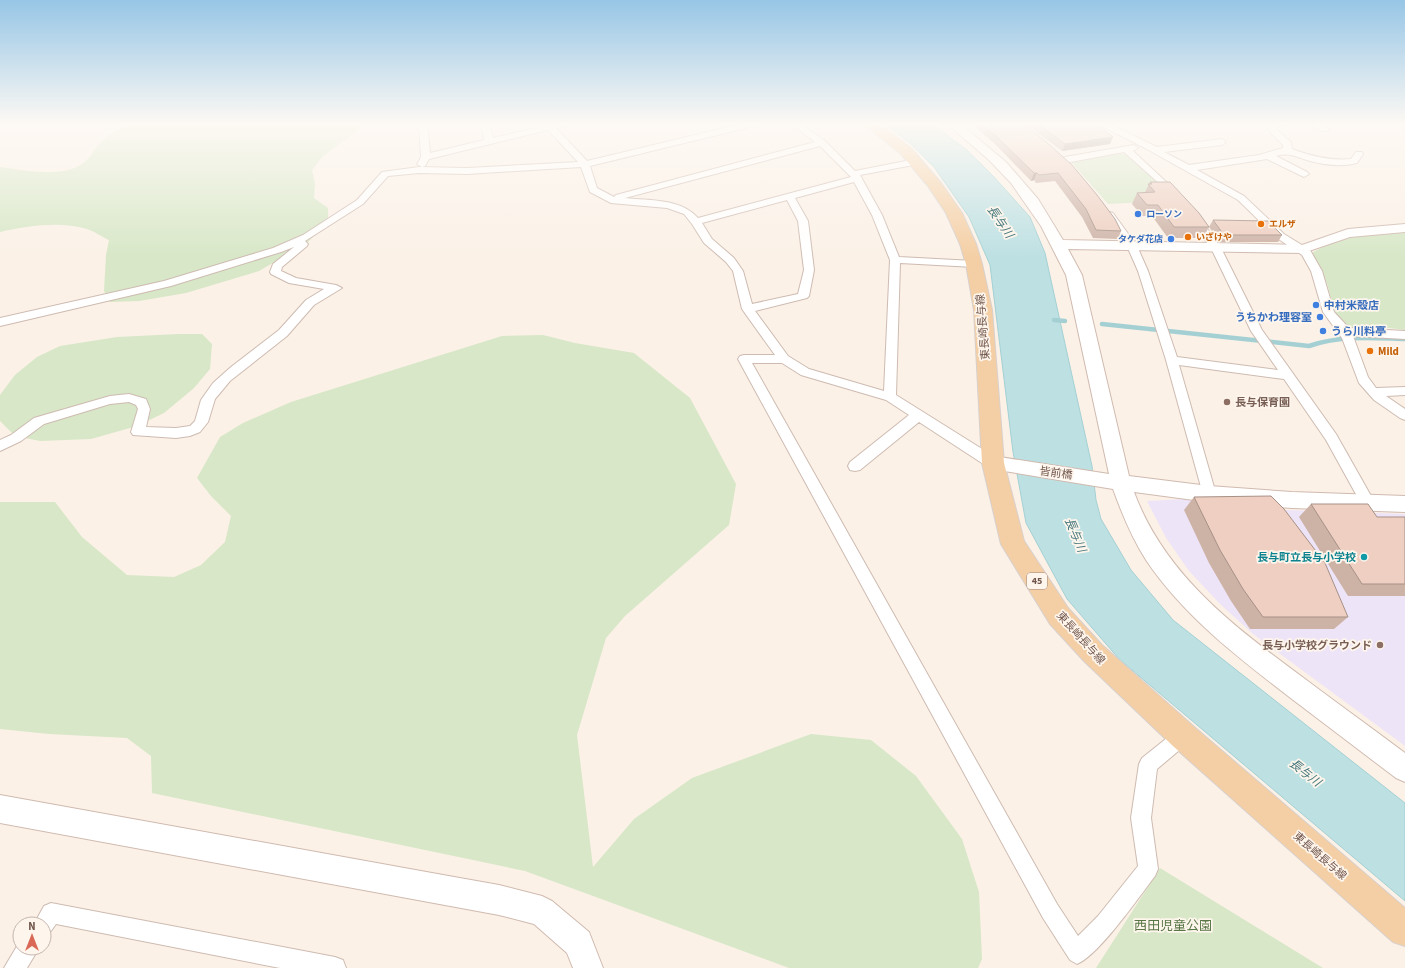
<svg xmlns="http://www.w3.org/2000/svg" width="1405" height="968" viewBox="0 0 1405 968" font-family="'Source Sans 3','Noto Sans JP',sans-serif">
	<rect width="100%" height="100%" fill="#fbf1e7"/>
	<path fill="#eee4f7" d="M 1184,499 L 1287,510 L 1405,514 L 1405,746 L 1253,634 L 1220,604 L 1189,571 L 1166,538 L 1147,501 Z"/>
	<g fill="#d7e7c7">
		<path d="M 131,123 L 216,124 L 220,123 L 362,123 L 357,131 L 322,157 L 312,170 L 315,184 L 314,198 L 328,208 L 328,222 L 307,243 L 259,271 L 186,293 L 139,301 L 110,302 L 104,291 L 106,255 L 109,240 C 102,237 94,231 87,229 C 59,221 27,226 0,232 L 0,167 C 25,170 67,180 87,160 C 92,155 95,148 100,143 C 109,134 120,128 131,123 Z"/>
		<path d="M 1120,153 L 1129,156 L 1167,192 L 1139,192 L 1146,202 L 1108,204 L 1071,162 Z"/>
		<path d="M 1405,232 L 1405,330 L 1389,328 L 1349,328 C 1333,319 1332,297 1326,281 C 1322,271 1318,262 1312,253 C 1340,236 1373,233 1405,232 Z"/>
		<path d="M 179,334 L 202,334 L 212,344 L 210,369 L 194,388 L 164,413 L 137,426 L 91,439 L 40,441 L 15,436 L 0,421 L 0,395 L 15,375 L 37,357 L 60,346 L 117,337 Z"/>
		<path d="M 543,335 L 575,343 L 634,353 L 690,398 L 736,484 L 729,525 L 625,616 L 606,638 L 577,735 L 593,867 L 634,819 L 692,778 L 811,734 L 871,740 L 916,776 L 962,839 L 979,892 L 982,959 L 978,968 L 789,968 L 525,871 L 152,793 L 151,756 L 127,738 L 49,734 L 0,729 L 0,502 L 55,502 L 82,537 L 127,575 L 174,577 L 201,565 L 225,542 L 231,516 L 211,496 L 197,478 L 220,437 L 243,423 L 291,402 L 502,336 Z"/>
		<path d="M 1160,868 L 1323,968 L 1096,968 Z"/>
	</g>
	<path fill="#bde0e3" stroke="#a4d0d4" d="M 883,123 L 931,123 L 967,150 L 994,177 L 1030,217 L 1045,253 L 1092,466 L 1096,500 L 1101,519 L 1131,570 L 1173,620 L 1405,803 L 1405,901 L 1119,659 L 1067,599 L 1026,523 L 1013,452 L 990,265 L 969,217 L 934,167 L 911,144 Z"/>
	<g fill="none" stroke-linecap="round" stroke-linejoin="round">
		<g stroke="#a4d0d4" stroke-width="4.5">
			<path d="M 1054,320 L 1065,321"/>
			<path d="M 1102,324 L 1309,346 C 1341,335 1372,338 1405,339"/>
		</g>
		<defs>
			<g id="street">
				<path d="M 419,123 L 427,123 L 430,153 L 484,140 L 481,123 L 489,123 L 493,138 L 545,126 L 545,123 L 572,123 L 571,125 L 556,128 L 587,161 L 745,123 L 759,123 L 758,125 L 590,166 L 597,188 L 614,197 L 616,195 L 815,142 L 790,123 L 799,123 L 825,141 L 855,171 L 916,159 L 919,160 L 921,162 L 919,164 L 860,175 L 882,215 L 899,257 L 974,261 L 979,264 L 974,267 L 900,263 L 896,395 L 998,459 L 1000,463 L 998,467 L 993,468 L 988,467 L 919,422 L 860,470 L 855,471 L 850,470 L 848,466 L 850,462 L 909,415 L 886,400 L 801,375 L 782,363 L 752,363 L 1057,904 L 1078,936 L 1098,916 L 1138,866 L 1131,818 L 1139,764 L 1142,758 L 1177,730 L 1183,727 L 1189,730 L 1192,736 L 1189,742 L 1157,769 L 1151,818 L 1158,869 L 1155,876 C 1139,897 1099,955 1077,964 L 1070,960 L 1043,918 L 738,359 L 740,356 L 744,355 L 775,355 L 742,309 L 733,271 L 726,262 L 704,243 L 692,224 L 684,214 L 667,208 L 611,203 L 590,192 L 581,167 L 467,174 L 419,173 L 388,176 L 363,204 L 305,241 L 308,244 L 307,246 L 282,267 L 281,271 L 296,278 L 336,285 L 342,288 L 314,305 L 287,336 L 230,381 L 215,399 L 208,422 L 200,432 L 190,436 L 176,438 L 133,435 L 131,432 L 138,409 L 136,405 L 129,402 L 110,404 L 44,424 L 21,441 L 0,451 L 0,440 L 11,435 L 34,418 L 110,396 L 129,394 L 146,399 L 150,409 L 146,427 L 176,428 L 190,426 L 195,421 L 201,400 L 213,383 L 231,367 L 279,330 L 306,300 L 324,289 L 289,283 L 271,274 L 270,272 L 273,264 L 294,247 L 281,252 L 171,286 L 0,326 L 0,318 L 164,281 L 273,248 L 303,235 L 357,200 L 382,172 L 419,167 L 467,168 L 578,162 L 548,130 L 429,159 L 425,166 L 422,167 L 417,164 L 421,157 ZM 820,146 L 851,177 L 698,218 C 680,198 650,201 625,198 ZM 854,182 L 872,215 L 890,260 L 884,391 L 809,369 L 788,356 L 755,311 L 807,298 L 809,296 L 814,270 L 808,221 L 795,198 ZM 787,200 L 798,221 L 804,270 L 798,294 L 752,304 L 743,271 L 734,258 L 712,239 L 702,223 Z"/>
				<path d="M 1096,123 L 1107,123 L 1157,147 L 1222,139 L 1226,142 L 1222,145 L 1164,152 L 1189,165 L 1259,155 L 1283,148 L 1283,145 L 1268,130 L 1269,124 L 1285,123 L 1276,127 L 1276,129 L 1291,142 L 1292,149 C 1311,156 1330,161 1351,159 L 1356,152 L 1362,152 L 1363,154 L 1357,163 C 1342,167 1325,165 1310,161 C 1295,157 1291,152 1276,156 L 1307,172 L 1309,174 L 1304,177 L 1267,159 L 1197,170 L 1244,196 L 1284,234 L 1310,250 L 1322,271 L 1334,312 L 1349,328 L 1405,331 L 1405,339 L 1353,336 L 1368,377 L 1376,388 L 1405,387 L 1405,395 L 1386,396 L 1405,409 L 1405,420 L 1400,418 L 1374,400 L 1359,383 L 1342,338 L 1323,312 L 1311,271 L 1302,255 L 1277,238 L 1238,200 L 1145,148 Z"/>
				<path d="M 1308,123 L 1319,123 L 1329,129 L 1328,131 L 1322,131 Z"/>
				<path d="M 1134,145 L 1138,148 L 1133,151 L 1178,193 L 1180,195 L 1178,197 L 1172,197 L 1161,185 L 1124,152 L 1065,163 L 1060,160 L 1065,157 Z"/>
				<path d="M 1110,212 L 1113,213 L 1137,246 L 1148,271 L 1177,357 L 1278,370 L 1251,331 L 1211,248 L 1190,219 L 1195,216 L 1199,217 L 1221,248 L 1262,330 L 1336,434 L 1375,503 L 1373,507 L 1368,509 L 1363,507 L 1326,440 L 1284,379 L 1179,365 L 1216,494 L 1214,498 L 1209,499 L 1204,498 L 1166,360 L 1138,271 L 1127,246 L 1105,215 Z"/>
				<path d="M 51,903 L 335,957 L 343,960 L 346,968 L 280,968 L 56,924 L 51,931 L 44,934 L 44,924 L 34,924 L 44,906 Z"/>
				<path d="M 20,941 L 20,948 L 39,948 L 27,968 L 4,968 Z"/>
			</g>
			<g id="secondary">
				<path d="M 946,123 L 959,123 L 1006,162 L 1038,199 L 1063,240 L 1302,245 L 1348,229 L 1405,224 L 1405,232 L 1350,237 L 1303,253 L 1068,249 L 1082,275 L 1129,476 L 1209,486 L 1292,492 L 1405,496 L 1405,512 L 1292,508 L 1209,502 L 1134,492 C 1165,576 1236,628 1305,679 C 1338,704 1372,728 1405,753 L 1405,782 L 1396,778 C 1360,751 1324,723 1288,696 C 1236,656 1183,615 1146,560 C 1132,538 1122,514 1113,489 L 986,468 L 983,463 L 986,458 L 993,456 L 1109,474 L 1066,275 L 1041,226 L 1011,183 L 989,160 Z"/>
				<path d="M 0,795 L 443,875 L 499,885 L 542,896 L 552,901 L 589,932 L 603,968 L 573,968 L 567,953 L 534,924 L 499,915 L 0,823 Z"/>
			</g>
			<path id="primary" d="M 862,123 L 878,123 L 911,148 L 941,183 L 962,213 L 976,244 L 982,264 L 992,310 L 1004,463 L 1024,541 L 1068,608 L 1102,645 L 1193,726 L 1405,908 L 1405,946 L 1393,942 L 1173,746 L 1084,661 L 1050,624 L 1001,544 L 982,463 L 974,310 L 966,264 L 960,244 L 946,213 L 928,186 L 901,154 Z"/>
		</defs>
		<use href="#street" stroke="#cebbb1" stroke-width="2"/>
		<use href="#secondary" stroke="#d0baaf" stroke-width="2"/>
		<use href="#primary" stroke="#d8d0cd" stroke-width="2"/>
		<use href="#street" fill="#fff" fill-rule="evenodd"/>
		<use href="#secondary" fill="#fff" fill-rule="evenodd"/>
		<use href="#primary" fill="#f4cfa5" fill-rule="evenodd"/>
	</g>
	<g fill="#cdb2a6">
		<path d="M 977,123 L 1023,123 L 1121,231 L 1118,239 L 1093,238 L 1082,217 L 1055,181 L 1036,183 L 1034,180 L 1031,181 L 994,143 L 976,128 Z"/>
		<path d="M 1024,123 L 1095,123 L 1110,144 L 1062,151 Z"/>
		<path d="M 1150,182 L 1209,227 L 1203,238 L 1168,238 L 1152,216 L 1142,216 L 1132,204 L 1137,193 L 1145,192 Z"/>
		<path d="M 1213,220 L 1282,235 L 1278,242 L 1220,242 L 1209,227 Z"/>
		<path d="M 1194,497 L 1348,617 L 1334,629 L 1250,629 L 1231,601 L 1209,563 L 1184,510 Z"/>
		<path d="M 1311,504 L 1377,517 L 1405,517 L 1405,596 L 1348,596 L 1299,517 Z"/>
	</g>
	<g fill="#a79187">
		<path d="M 1113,137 L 1110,144 L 1062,151 L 1065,144 Z"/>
		<path d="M 1034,173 L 1037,173 L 1034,180 L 1031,181 Z"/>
	</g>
	<g fill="#eecfc1" stroke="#a79187">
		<path d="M 980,123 L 1023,123 L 1051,146 L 1072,165 L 1097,195 L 1115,219 L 1121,231 L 1096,230 L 1086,209 L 1058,173 L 1039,175 L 1037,173 L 1034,173 L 996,136 Z"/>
		<path d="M 1037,123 L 1095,123 L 1113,137 L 1065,144 Z"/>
		<path d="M 1150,182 L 1170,182 L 1199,213 L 1209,227 L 1174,227 L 1158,205 L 1147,205 L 1137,193 L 1155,192 L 1148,184 L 1152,184 Z"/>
		<path d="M 1213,220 L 1268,221 L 1282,235 L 1224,235 Z"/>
		<path d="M 1271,496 L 1284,509 L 1325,563 L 1348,617 L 1263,617 L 1243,589 L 1220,550 L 1194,497 Z"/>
		<path d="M 1311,504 L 1368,504 L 1377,517 L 1405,517 L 1405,584 L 1362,584 Z"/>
	</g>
	<linearGradient id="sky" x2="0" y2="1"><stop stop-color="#97c6e6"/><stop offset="0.48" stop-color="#fdf9f4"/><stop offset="1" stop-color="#fdf9f4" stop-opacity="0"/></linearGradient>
	<rect width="1405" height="258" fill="url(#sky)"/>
	<g fill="#3f7fe0" stroke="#fef6ed" stroke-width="1.5">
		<circle cx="1138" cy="214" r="4"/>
		<circle cx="1171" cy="239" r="4"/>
		<circle cx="1316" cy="305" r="4"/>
		<circle cx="1320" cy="317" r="4"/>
		<circle cx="1323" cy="331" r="4"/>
	</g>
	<g fill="#e8710a" stroke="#fef6ed" stroke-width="1.5">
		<circle cx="1261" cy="224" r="4"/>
		<circle cx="1188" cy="237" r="4"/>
		<circle cx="1370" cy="351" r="4"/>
	</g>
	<g fill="#8d6e63" stroke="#fef6ed" stroke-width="1.5">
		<circle cx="1227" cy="402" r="4"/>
		<circle cx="1380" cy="645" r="4"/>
	</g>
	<circle fill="#0f9aa8" stroke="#fef6ed" stroke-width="1.5" cx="1364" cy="557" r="4"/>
	<g text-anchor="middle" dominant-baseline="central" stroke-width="3.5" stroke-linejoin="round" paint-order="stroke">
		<g font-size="9" font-weight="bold" fill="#366cbe" stroke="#fef6ed" text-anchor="start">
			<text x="1146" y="214">ローソン</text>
			<text x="1163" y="239" text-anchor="end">タケダ花店</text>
		</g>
		<g font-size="9" font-weight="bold" fill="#c56008" stroke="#fef6ed" text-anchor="start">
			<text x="1269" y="224">エルザ</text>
			<text x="1196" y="237">いざけや</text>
		</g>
		<rect fill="#fef6ed" stroke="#9c877d" stroke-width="1" x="1027" y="573" width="20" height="16" rx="3"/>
		<g font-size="10" font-weight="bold" fill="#72574d">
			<text x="1037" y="581">45</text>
		</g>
		<g font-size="11" font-weight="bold" fill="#366cbe" stroke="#fef6ed" text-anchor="start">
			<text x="1324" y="305">中村米殻店</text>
			<text x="1312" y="317" text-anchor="end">うちかわ理容室</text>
			<text x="1331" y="331">うら川料亭</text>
		</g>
		<g font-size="11" fill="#72574d" stroke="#fef6ed">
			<text transform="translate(983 327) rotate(-95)">東長崎長与線</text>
			<text transform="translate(1056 473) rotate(8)">皆前橋</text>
			<text transform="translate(1081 638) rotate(48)">東長崎長与線</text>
			<text transform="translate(1320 856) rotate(41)">東長崎長与線</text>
		</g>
		<g font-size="11" font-weight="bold" fill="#c56008" stroke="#fef6ed" text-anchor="start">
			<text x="1378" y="351">Mild</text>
		</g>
		<g font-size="11" font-weight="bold" fill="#785e54" stroke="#fef6ed" text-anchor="start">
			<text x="1235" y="402">長与保育園</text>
			<text x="1372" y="645" text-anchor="end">長与小学校グラウンド</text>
		</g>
		<g font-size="11" font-weight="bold" fill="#0d838f" stroke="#fef6ed" text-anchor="end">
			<text x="1356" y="557">長与町立長与小学校</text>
		</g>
		<g font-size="12" font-style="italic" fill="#46787d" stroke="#fef6ed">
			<text transform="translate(1000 222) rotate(56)">長与川</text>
			<text transform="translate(1075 535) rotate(67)">長与川</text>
			<text transform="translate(1305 773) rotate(38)">長与川</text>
		</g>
		<g font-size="13" fill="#597746" stroke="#fef6ed">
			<text x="1173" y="926">西田児童公園</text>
		</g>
	</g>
	<g transform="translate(32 936)"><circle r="19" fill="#fef6ed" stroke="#c6b6ad"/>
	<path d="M0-3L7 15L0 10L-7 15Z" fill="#da6857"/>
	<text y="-6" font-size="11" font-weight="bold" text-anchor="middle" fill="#72574d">N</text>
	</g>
</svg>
